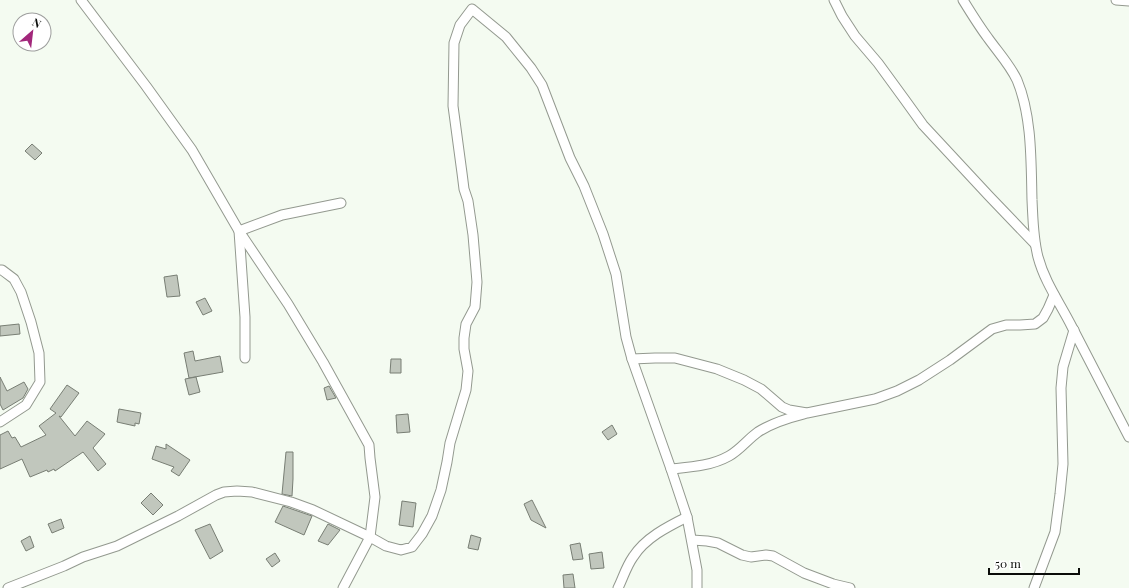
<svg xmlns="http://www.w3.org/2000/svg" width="1129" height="588" viewBox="0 0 1129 588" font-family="'Playfair Display',serif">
	<rect width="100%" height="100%" fill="#f4fbf1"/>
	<g fill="#c1c7bd" stroke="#787e74">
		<path d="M 32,144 L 42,153 L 35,160 L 25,151 Z"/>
		<path d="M 177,275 L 180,296 L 167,297 L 164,277 Z"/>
		<path d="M 205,298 L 212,311 L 203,315 L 196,302 Z"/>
		<path d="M 19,324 L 20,334 L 0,336 L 0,326 Z"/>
		<path d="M 193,351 L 195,361 L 220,356 L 223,372 L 189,378 L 184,353 Z"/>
		<path d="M 391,359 L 401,359 L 401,373 L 390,373 Z"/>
		<path d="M 0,377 L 7,391 L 24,382 L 28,389 L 23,398 L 3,410 L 0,404 Z"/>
		<path d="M 196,377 L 200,392 L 189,395 L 185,379 Z"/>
		<path d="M 67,385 L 79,393 L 61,417 L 59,416 L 75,436 L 87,421 L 105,434 L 93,448 L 106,464 L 98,471 L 83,452 L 55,471 L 54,469 L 48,472 L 47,470 L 30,477 L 22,459 L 0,469 L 0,435 L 8,431 L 12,438 L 15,437 L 21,447 L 46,435 L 39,426 L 56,413 L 50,409 Z"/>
		<path d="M 329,386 L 336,398 L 327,400 L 324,388 Z"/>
		<path d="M 119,409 L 141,413 L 139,424 L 135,423 L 135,426 L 117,422 Z"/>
		<path d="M 408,414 L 410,432 L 397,433 L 396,415 Z"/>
		<path d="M 612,425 L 617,434 L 608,440 L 602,432 Z"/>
		<path d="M 166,444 L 190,460 L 179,476 L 171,471 L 174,467 L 152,459 L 156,446 L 166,449 Z"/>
		<path d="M 286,452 L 293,452 L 293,479 L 292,496 L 282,494 Z"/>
		<path d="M 151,493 L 163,505 L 153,515 L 141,503 Z"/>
		<path d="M 532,500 L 546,528 L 531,520 L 524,504 Z"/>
		<path d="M 402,501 L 416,503 L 413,527 L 399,525 Z"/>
		<path d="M 283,506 L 312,516 L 304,535 L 275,522 Z"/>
		<path d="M 61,519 L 64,528 L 52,533 L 48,524 Z"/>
		<path d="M 210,524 L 223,551 L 210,559 L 195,530 Z"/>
		<path d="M 328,524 L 340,530 L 328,545 L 318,541 Z"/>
		<path d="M 471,535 L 481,538 L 478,550 L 468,548 Z"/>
		<path d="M 30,536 L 34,547 L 26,551 L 21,541 Z"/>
		<path d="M 580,543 L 583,559 L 573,560 L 570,545 Z"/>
		<path d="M 602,552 L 604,568 L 591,569 L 589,554 Z"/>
		<path d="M 275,553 L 280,561 L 272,567 L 266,559 Z"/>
		<path d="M 573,574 L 575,588 L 564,588 L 563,575 Z"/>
	</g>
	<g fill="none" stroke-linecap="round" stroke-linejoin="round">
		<defs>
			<g id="street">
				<path d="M 81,0 L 146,86 L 192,150 L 239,231 L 288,304 L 323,362 L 369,445 L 370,458 L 375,497 L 370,537 L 343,588"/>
				<path d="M 834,0 L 842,16 L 855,36 L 878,63 L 905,100 L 923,125 L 989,196 L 1035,244"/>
				<path d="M 963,0 C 971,13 979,26 988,38 C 998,52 1010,65 1017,80 C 1032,116 1031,161 1032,200 C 1033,219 1033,238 1038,257 C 1045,283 1060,303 1072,327 C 1091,364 1110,401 1129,437"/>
				<path d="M 1116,0 L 1129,1"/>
				<path d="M 0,270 L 2,270 L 14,279 L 21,292 L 31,322 L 39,353 L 40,382 L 26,405 L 0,422"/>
				<path d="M 245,358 L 245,317 L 239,231 L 282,215 L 341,203"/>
				<path d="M 632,359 L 655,358 L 675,358 L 717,369 L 744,380 L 761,389 L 782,407 L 789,410 L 807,413 L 875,399 L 897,391 L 919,380 L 950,360 L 992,329 L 1006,325 L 1020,325 L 1035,324 L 1043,318 L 1048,309 L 1054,295"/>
				<path d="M 671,469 C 691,467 711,466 729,456 C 740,450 748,439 758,432 C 772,423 788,418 804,414"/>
				<path d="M 692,540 L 707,541 L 718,543 L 742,555 L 751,557 L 766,555 L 773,556 L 804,573 L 833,584 L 850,588"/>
				<path d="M 8,588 L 64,566 L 83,557 L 117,546 L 178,516 L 216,495 L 224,492 L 237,491 L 252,492 L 291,502 L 313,510 L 370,537 L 386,546 L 401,550 L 412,547 L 422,534 L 432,516 L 441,490 L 447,462 L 450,443 L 466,390 L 468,371 L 464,349 L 464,338 L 466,324 L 475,307 L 477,282 L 473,235 L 468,201 L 464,189 L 462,173 L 453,106 L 454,43 L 460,25 L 472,9 L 506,37 L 531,68 L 542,85 L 570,158 L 584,186 L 603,234 L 616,274 L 626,337 L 632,359 L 671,469 L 687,517 L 697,570 L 697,588"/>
				<path d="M 618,588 C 623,578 626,567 633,557 C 645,538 667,527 687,517"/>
				<path d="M 1034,588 L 1055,532 L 1060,494 L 1063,464 L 1061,388 L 1063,367 L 1074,330"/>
			</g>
		</defs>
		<use href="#street" stroke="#93998f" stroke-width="11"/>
		<use href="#street" stroke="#fff" stroke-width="9"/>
	</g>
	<g transform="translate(32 32) rotate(28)"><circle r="19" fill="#ffffff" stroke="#9d9e9d"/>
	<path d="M0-3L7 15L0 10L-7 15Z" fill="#a2277b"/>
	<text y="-6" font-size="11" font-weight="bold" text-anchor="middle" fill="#0a0c09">N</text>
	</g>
	<path d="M989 568v6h90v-6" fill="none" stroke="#0a0c09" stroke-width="2"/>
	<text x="995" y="568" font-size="12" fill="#0a0c09" stroke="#ffffff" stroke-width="3" paint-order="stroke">50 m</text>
</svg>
